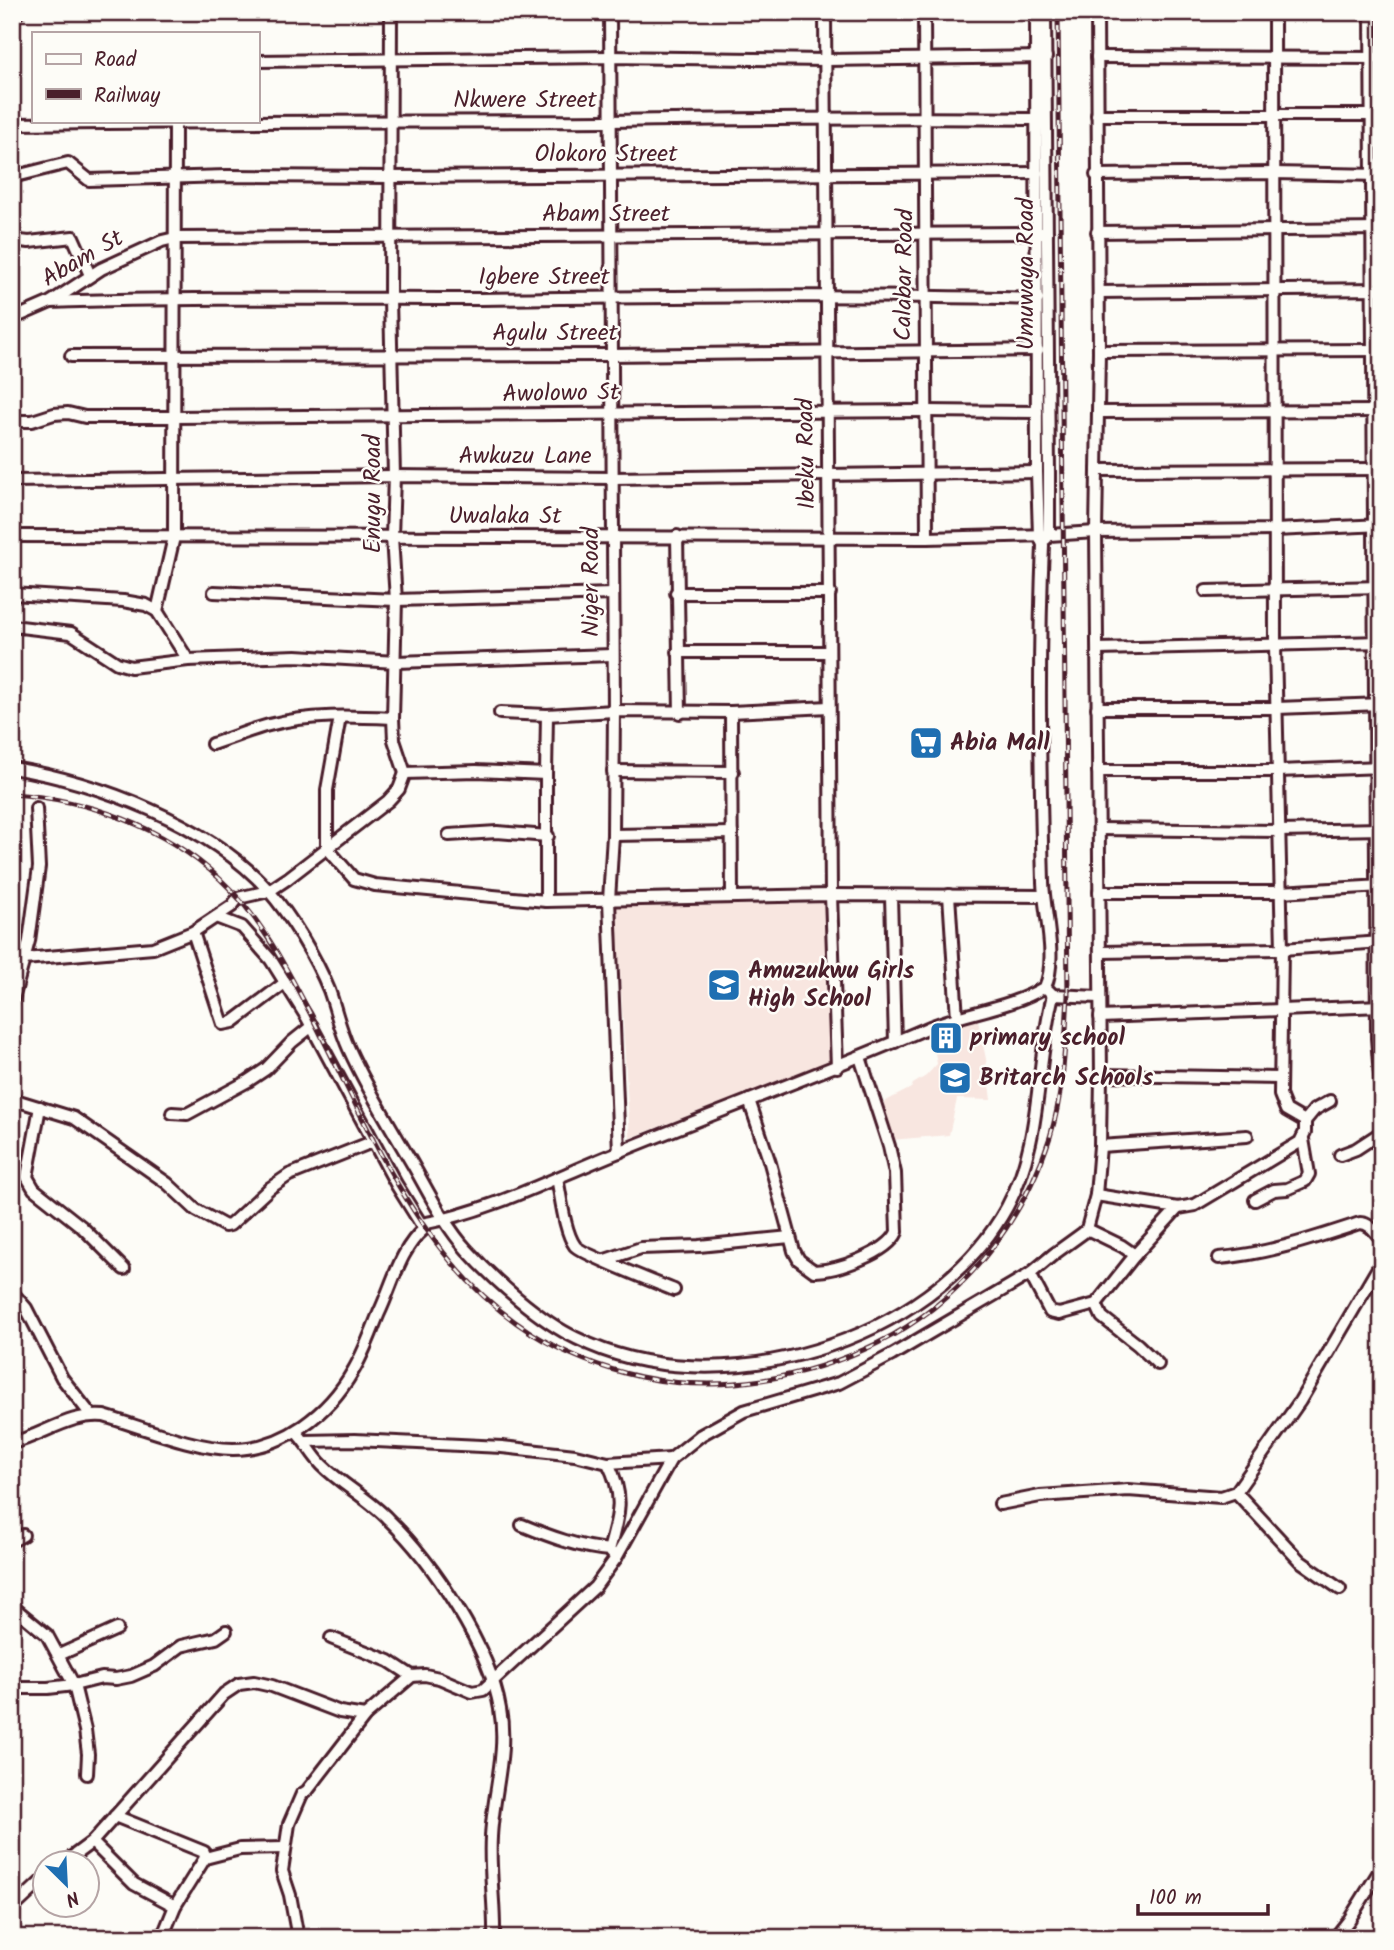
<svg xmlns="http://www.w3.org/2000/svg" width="1394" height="1950" viewBox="0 0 1394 1950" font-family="Kalam,sans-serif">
	<rect width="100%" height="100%" fill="#fdfcf7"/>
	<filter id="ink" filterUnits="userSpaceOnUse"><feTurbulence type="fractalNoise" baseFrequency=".0143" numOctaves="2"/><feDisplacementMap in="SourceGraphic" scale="14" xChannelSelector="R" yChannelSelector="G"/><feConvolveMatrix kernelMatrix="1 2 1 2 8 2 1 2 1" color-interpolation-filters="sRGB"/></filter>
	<g filter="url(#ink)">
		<g fill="#f8e6e0">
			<path d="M 826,903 L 830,1062 L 630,1138 L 616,907 Z"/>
			<path d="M 977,1016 L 986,1059 L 991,1100 L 957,1099 L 949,1135 L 891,1140 L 883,1110 L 884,1102 L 911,1088 L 913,1084 L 926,1076 L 937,1064 L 931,1030 Z"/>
		</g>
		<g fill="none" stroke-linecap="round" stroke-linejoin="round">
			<defs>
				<g id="minor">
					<path d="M 391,12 L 390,299 L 394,476 L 392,537 L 396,600 L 393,718 L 394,740 L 405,773 L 476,771 L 546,774 L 547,715"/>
					<path d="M 610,12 L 614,711 L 613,835 L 609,900 L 619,1152"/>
					<path d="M 825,12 L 831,895 L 837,1067"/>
					<path d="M 924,12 L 927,538"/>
					<path d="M 1045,12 L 1049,472 L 1049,535 L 1046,539"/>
					<path d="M 1274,12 L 1275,646 L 1282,949 L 1280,1095 L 1286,1110 L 1305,1121 L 1314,1110 L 1330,1101"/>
					<path d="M 1371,12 L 1377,1038 L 1382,1100"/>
					<path d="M 12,18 L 19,12"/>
					<path d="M 1097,57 L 1382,58"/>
					<path d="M 257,61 L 609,57 L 826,60 L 1046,57"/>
					<path d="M 1097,115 L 1382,115"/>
					<path d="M 175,121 L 174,537 L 157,611 L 188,660"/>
					<path d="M 12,124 C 211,121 410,122 609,121 C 752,119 894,117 1037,119"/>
					<path d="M 1096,175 L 1273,173 L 1382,175"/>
					<path d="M 12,177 L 68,163 L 89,180 L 227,176 L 390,177 L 1037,173"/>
					<path d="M 1097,232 L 1382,229"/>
					<path d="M 12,240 L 29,242 L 73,237 L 90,275"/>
					<path d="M 1099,292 L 1382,289"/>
					<path d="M 51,302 C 195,297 338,299 481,299 C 666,297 852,294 1038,299"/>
					<path d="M 12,319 L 51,302 L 101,269 L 162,241 L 175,238 L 1047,233"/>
					<path d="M 1099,351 L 1382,350"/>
					<path d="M 71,356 L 610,355 L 1038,350"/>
					<path d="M 1099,412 L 1382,411"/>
					<path d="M 12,421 L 32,421 L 54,414 L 68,413 L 85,417 L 175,417 L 925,411 L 1037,412"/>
					<path d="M 1097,470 L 1379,469"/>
					<path d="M 12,481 L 394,476 L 613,478 L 1037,472"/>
					<path d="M 12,536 L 927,538 L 1049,535 L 1096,532 L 1275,530 L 1382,525"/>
					<path d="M 677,536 L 680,713"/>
					<path d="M 1206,591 L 1382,587"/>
					<path d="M 214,592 L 396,600 L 613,594"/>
					<path d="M 676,593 L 830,593"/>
					<path d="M 12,594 L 123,601 L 146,605 L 157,611"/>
					<path d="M 12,626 L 71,633 L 117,663 L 131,667 L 188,660 L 296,656 L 396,662 L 612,655"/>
					<path d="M 1098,649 L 1382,642"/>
					<path d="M 678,652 L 829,652"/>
					<path d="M 1097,708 L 1277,708 L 1382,704"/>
					<path d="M 731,712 L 732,896"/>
					<path d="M 500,713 L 547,715 L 614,711 L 731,712 L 829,707"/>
					<path d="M 340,717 L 327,790 L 327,848 L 354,879 L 375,885 L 546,901 L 831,895 L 1043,896"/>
					<path d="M 212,744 C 231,738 250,730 269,725 C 309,714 352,716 393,718"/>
					<path d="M 12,768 C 97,782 210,824 268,890 C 291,916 316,958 329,990 C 336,1009 340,1030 349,1049 C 367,1089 391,1127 413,1165 C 429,1193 445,1226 467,1250 C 494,1280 540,1321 576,1338 C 715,1408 932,1344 1007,1207 C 1043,1141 1035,1066 1053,995"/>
					<path d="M 613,771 L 733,772"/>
					<path d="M 1098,771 L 1278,771 L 1382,767"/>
					<path d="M 1099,829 L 1278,831 L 1382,829"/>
					<path d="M 449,835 L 497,832 L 548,836"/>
					<path d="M 613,835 L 732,833"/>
					<path d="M 1099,892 L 1280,892 L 1382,886"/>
					<path d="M 949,895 L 957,1018"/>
					<path d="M 891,896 L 895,1042"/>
					<path d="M 546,901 L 546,774"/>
					<path d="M 216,917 L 242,927 L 271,960 L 306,1016 L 396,1184 L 424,1229"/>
					<path d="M 193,932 L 223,1024 L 233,1022 L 286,982"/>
					<path d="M 1101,952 L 1282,949 L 1382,942"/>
					<path d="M 12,955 L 24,959 L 153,948 L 193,932 L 232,906 L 238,898 L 269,891 L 287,879 L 388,801 L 399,789 L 405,773"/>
					<path d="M 1048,990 L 1053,995 L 1099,997"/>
					<path d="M 12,1003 L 29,941 L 39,867 L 36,808"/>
					<path d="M 1100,1017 L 1382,1006"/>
					<path d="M 1101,1075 L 1280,1078"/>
					<path d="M 12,1099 L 74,1118 L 167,1183 L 196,1210 L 225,1226 L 230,1225 L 270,1188 L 289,1175 L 372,1142"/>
					<path d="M 749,1100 L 770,1163 L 794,1251 L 799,1260 L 814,1271 C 836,1271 888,1253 897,1232 L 895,1173 L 889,1146 L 860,1057"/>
					<path d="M 40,1107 L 27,1177 L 34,1189 L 82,1227 L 124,1269"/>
					<path d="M 172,1113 L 187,1114 L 248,1081 L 266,1069 L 292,1042 L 312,1026"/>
					<path d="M 1100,1146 L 1247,1136"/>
					<path d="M 1340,1155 L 1356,1149 L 1382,1132"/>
					<path d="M 557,1178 C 561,1196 564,1231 575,1246 C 580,1253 659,1284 674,1290"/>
					<path d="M 1096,1195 L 1178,1208 L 1195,1205 L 1300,1142 L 1305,1132 L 1305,1121"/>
					<path d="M 1255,1200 L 1274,1190 L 1287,1189 L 1305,1181 L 1309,1174 L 1303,1139"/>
					<path d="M 1135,1255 L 1178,1208"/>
					<path d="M 1219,1258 C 1268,1254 1314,1238 1360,1223 C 1370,1223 1376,1233 1382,1240"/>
					<path d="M 605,1260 L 641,1248 L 699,1246 L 790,1237"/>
					<path d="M 1030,1274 L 1050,1312 L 1059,1314 L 1096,1304 L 1135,1255 L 1122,1246 L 1087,1229"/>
					<path d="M 12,1292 L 26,1308 L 62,1378 L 91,1415"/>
					<path d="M 1096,1304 L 1102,1317 L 1138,1345 L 1158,1364"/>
					<path d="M 296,1432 C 306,1442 312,1455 322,1465 C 342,1485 368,1498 388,1519 C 433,1562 490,1648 500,1709 C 508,1752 493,1794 491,1837 C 489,1872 495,1904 494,1938"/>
					<path d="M 305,1441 L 355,1440 L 502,1447 L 575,1455 L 608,1463 L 671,1459"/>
					<path d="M 12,1443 C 44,1435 70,1413 104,1416 C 142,1427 195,1449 233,1449 C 284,1449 329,1413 353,1371 C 364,1353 371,1332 379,1313 C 392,1286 400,1249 424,1229 L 422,1224 C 492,1211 555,1177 621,1151 C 722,1110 825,1072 925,1029 C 964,1012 1009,1009 1045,987 C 1058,959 1044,913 1043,882 C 1040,769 1038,657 1043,545 L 1039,535 L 1037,472 L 1036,12"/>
					<path d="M 608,1463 C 625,1497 619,1515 609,1550 L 616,1558"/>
					<path d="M 1236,1492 L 1300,1561 L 1340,1589"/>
					<path d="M 1000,1504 L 1040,1496 L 1128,1490 L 1221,1497 L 1236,1492 L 1300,1401 L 1382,1261"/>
					<path d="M 522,1525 C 551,1537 578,1547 609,1550"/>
					<path d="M 12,1541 L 23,1535"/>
					<path d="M 12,1606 L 47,1635 L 74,1685 L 85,1730 L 88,1754 L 87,1774"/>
					<path d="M 331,1638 L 389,1661 L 412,1676"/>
					<path d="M 59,1655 L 117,1629"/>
					<path d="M 12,1688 L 48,1688 L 74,1685 L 102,1678 L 116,1679 L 131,1676 L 154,1666 L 181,1646 L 216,1638 L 226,1631"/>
					<path d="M 115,1816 L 204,1852 L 205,1858 L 175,1906 L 162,1938"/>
					<path d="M 92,1842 L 134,1884 L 175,1906"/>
					<path d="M 205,1858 L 240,1849 L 285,1848"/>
					<path d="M 65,1862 L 92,1842 L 224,1694 L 239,1684 L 254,1682 L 272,1686 L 340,1712 L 365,1716"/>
					<path d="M 12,1909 L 46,1877"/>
					<path d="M 298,1938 L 290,1895 L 282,1871 L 289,1824 L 302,1794 L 307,1791 L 365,1716 L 412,1676 L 425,1675 L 439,1678 L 472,1692 L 483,1690 L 595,1587 L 616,1558 L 671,1459 L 701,1435 L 744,1411 L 839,1383 L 892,1355 L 1030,1274 L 1054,1254 L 1083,1233 L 1087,1229 L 1096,1195 L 1100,1146 L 1101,1075 L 1096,532 L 1099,351 L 1097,12"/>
					<path d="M 1335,1938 L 1349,1920 L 1382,1867"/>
				</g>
			</defs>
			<use href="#minor" stroke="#4a1f2b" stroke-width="16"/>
			<use href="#minor" stroke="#fdfcf7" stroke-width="10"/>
			<defs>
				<path id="rail" d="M 12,794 C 88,799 164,827 220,879 C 260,916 286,967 311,1015 C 392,1174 447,1334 641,1377 C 722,1394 805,1379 878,1343 C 961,1302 1022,1224 1050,1137 C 1064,1092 1065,1043 1068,996 L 1058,12"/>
			</defs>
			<use href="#rail" stroke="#4a1f2b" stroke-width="5"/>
			<use href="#rail" stroke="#fdfcf7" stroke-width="2.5" stroke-dasharray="8" stroke-linecap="butt"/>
		</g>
	</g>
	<defs>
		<symbol id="supermarket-square" viewBox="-11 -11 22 22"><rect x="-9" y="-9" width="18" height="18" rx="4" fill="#1f6fb2" stroke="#fdfcf7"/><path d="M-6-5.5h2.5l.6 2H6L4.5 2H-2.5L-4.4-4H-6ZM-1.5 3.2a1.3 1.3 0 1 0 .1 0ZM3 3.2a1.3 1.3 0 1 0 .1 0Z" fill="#fff"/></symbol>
		<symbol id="school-square" viewBox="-11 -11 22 22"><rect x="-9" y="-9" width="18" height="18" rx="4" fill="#1f6fb2" stroke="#fdfcf7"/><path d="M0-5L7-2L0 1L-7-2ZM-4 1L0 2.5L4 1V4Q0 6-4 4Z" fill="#fff"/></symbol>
		<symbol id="building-square" viewBox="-11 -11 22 22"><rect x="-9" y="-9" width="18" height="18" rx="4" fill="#1f6fb2" stroke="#fdfcf7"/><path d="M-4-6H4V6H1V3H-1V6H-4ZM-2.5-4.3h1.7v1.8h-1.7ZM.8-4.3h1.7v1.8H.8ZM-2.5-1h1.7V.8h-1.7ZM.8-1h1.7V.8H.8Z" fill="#fff"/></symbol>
	</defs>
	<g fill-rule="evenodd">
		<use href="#supermarket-square" x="907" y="724" width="38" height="38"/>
		<use href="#school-square" x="705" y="966" width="38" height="38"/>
		<use href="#building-square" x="927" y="1019" width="38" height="38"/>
		<use href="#school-square" x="936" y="1059" width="38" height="38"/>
	</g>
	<g text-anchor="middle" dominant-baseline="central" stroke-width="5" stroke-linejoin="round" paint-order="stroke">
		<g font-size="24" fill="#4a1f2b" stroke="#fdfcf7">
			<text x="525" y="100">Nkwere Street</text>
			<text x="606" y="154">Olokoro Street</text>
			<text x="606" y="214">Abam Street</text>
			<text transform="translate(83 259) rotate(-30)">Abam St</text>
			<text transform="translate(1026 274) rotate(-90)">Umuwaya Road</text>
			<text transform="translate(905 275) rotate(-89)">Calabar Road</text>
			<text x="544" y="277">Igbere Street</text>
			<text x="555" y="333">Agulu Street</text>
			<text transform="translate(561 394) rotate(-1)">Awolowo St</text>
			<text transform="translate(807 454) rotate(-91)">Ibeku Road</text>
			<text x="525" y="456">Awkuzu Lane</text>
			<text transform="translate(373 494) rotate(-90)">Enugu Road</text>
			<text x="505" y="516">Uwalaka St</text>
			<text transform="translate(591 582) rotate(-90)">Niger Road</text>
		</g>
		<g font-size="24" font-weight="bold" fill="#4a1f2b" stroke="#fdfcf7" text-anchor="start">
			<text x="950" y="743">Abia Mall</text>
			<text x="748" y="971">Amuzukwu Girls<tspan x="748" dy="28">High School</tspan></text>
			<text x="970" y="1038">primary school</text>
			<text x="979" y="1078">Britarch Schools</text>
		</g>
	</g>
	<rect width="1394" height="1950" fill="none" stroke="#fdfcf7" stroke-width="42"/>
	<rect x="21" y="21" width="1352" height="1908" fill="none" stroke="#4a1f2b" stroke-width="2.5" filter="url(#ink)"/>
	<rect x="32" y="32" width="228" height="91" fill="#fdfcf7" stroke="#b5a4a5" stroke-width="2"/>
	<rect x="46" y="54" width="35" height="10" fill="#fdfcf7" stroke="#b5a4a5" stroke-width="2"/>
	<text x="94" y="66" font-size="21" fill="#4a1f2b">Road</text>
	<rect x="46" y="89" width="35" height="10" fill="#4a1f2b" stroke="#b5a4a5" stroke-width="2"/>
	<text x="94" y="102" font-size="21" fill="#4a1f2b">Railway</text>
	<g transform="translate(66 1884) rotate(156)"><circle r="33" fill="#fdfcf7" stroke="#b5a4a5" stroke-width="2"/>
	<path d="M0-5L12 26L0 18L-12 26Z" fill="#1f6fb2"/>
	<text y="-10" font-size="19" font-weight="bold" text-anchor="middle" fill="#4a1f2b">N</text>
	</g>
	<path d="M1138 1904v10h130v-10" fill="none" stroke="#4a1f2b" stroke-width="3.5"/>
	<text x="1149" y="1904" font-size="21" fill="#4a1f2b" stroke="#fdfcf7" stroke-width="5" paint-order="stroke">100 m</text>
</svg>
